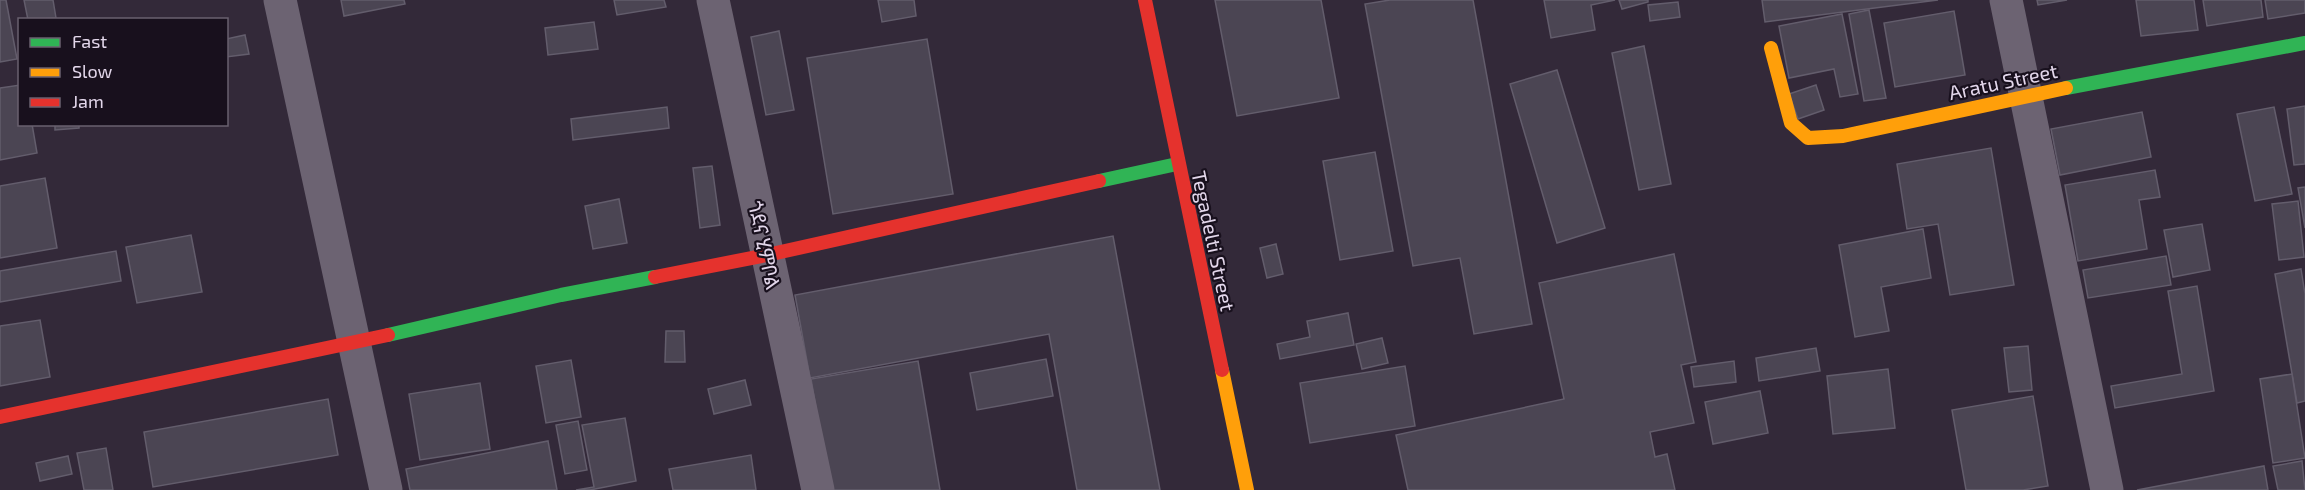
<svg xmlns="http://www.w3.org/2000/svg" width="2305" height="490" viewBox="0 0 2305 490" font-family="'Exo 2','Noto Sans Ethiopic',sans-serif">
	<rect width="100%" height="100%" fill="#332939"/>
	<g fill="#4b4553" stroke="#635d6c" stroke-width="1.5">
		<path d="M 0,0 L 6,0 L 17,59 L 0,62 Z"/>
		<path d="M 24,0 L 53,0 L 56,18 L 28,20 Z"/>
		<path d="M 341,0 L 404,0 L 405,4 L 344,16 Z"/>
		<path d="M 614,0 L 664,0 L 666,7 L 617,15 Z"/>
		<path d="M 878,0 L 914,0 L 916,16 L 882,22 Z"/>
		<path d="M 1215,0 L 1321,0 L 1339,98 L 1237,116 Z"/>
		<path d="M 1390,0 L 1473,0 L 1532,324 L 1474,334 L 1460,258 L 1413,266 L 1365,4 Z"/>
		<path d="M 1544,0 L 1615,0 L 1591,5 L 1595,30 L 1551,38 Z"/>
		<path d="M 1619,0 L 1648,0 L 1648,2 L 1622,9 Z"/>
		<path d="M 1762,0 L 1938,0 L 1765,22 Z"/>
		<path d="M 2037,0 L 2067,0 L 2038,5 Z"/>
		<path d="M 2136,0 L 2194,0 L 2198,30 L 2141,36 Z"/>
		<path d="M 2203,0 L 2261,0 L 2263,17 L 2207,26 Z"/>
		<path d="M 2265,0 L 2305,0 L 2305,13 L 2268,19 Z"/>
		<path d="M 1678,2 L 1680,17 L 1650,21 L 1648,5 Z"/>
		<path d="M 1869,10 L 1886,98 L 1864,101 L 1849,14 Z"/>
		<path d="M 1954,11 L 1965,75 L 1895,87 L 1884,23 Z"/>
		<path d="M 1842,14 L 1858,94 L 1840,97 L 1834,69 L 1789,78 L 1779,26 Z"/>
		<path d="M 594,22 L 598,49 L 548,55 L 545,28 Z"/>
		<path d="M 779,31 L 794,110 L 766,115 L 751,37 Z"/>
		<path d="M 245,35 L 249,54 L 226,57 L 226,39 Z"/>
		<path d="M 927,39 L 953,194 L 833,214 L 807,58 Z"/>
		<path d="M 1644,46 L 1671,184 L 1639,190 L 1612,53 Z"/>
		<path d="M 1557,70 L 1605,228 L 1557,243 L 1510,84 Z"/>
		<path d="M 20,85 L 20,124 L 32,124 L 37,153 L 0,160 L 0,88 Z"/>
		<path d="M 1816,85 L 1824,110 L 1798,119 L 1789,94 Z"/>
		<path d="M 2305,106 L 2305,164 L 2294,165 L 2287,109 Z"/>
		<path d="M 667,107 L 669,128 L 573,140 L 571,119 Z"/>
		<path d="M 2274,107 L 2292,194 L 2255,201 L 2237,114 Z"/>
		<path d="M 2142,112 L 2151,157 L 2060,175 L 2051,129 Z"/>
		<path d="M 55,124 L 79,124 L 79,128 L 55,130 Z"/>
		<path d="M 1991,148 L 2014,285 L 1950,295 L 1938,224 L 1907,229 L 1897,164 Z"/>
		<path d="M 1375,152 L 1393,251 L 1340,260 L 1323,161 Z"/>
		<path d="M 712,166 L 720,225 L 700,228 L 693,168 Z"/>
		<path d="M 2155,170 L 2160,197 L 2139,200 L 2147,249 L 2078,261 L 2065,185 Z"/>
		<path d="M 45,178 L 57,248 L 0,258 L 0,186 Z"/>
		<path d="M 2305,187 L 2305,228 L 2298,188 Z"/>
		<path d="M 619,199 L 627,243 L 593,249 L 585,206 Z"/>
		<path d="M 2298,201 L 2304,257 L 2279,260 L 2272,204 Z"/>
		<path d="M 2202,224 L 2210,270 L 2173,277 L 2164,230 Z"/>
		<path d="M 1923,229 L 1931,278 L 1881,287 L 1889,331 L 1855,337 L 1839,245 Z"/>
		<path d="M 191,235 L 202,292 L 137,303 L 126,247 Z"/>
		<path d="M 1113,236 L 1160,490 L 1077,490 L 1049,334 L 810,378 L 795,295 Z"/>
		<path d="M 1276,244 L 1283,274 L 1267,278 L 1260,248 Z"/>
		<path d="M 116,251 L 121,281 L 0,302 L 0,271 Z"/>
		<path d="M 1674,254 L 1696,362 L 1681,365 L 1694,423 L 1650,432 L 1655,457 L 1667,454 L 1675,490 L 1408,490 L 1396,435 L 1564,399 L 1539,283 Z"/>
		<path d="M 2166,256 L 2171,285 L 2088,298 L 2083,270 Z"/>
		<path d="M 2301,269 L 2305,294 L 2305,401 L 2297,403 L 2275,274 Z"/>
		<path d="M 2197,286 L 2214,391 L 2115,408 L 2111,386 L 2182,374 L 2168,291 Z"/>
		<path d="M 1348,313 L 1354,345 L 1280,359 L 1277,344 L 1310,337 L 1307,321 Z"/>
		<path d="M 40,320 L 50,377 L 0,386 L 0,326 Z"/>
		<path d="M 666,331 L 684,331 L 685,362 L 665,362 Z"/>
		<path d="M 1382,338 L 1388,363 L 1362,369 L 1356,344 Z"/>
		<path d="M 2028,346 L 2032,390 L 2009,392 L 2004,348 Z"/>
		<path d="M 1816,348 L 1820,371 L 1759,381 L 1756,358 Z"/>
		<path d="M 1046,359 L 1053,396 L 977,410 L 970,373 Z"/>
		<path d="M 571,360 L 581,417 L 546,423 L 536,366 Z"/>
		<path d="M 918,361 L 940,490 L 830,490 L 811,379 Z"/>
		<path d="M 1734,361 L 1736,382 L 1694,387 L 1691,367 Z"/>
		<path d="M 1405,366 L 1415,426 L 1310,443 L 1300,383 Z"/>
		<path d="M 1888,369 L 1895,428 L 1833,434 L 1827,376 Z"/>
		<path d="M 2292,374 L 2305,458 L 2273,463 L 2260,379 Z"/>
		<path d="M 745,380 L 751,405 L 714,414 L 708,389 Z"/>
		<path d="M 480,383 L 490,449 L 420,460 L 409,394 Z"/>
		<path d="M 1760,391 L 1768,433 L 1713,444 L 1705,402 Z"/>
		<path d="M 2033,396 L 2048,486 L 2023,490 L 1966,490 L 1952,410 Z"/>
		<path d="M 328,399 L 338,455 L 153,487 L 144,432 Z"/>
		<path d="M 625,418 L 636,481 L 590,490 L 576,490 L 594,487 L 582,425 Z"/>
		<path d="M 578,421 L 587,470 L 565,474 L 556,425 Z"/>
		<path d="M 548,441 L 557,490 L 410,490 L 406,469 Z"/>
		<path d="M 106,448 L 113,490 L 84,490 L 77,453 Z"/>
		<path d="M 751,455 L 756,490 L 673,490 L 669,469 Z"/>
		<path d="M 68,456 L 72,474 L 40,481 L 36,463 Z"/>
		<path d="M 2302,461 L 2305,490 L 2278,490 L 2273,466 Z"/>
		<path d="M 2264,466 L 2268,490 L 2137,490 Z"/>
	</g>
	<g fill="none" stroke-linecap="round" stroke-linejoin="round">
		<g stroke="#6c6372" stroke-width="33">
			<path d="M 280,0 L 386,490"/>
			<path d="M 713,0 L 818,490"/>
			<path d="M 2006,0 L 2107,490"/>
		</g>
		<g stroke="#30b455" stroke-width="14">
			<path d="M 2066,88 L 2305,43"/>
			<path d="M 1099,181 L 1177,164"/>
			<path d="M 388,335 L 561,295 L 655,277"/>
		</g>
		<g stroke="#ff9f0a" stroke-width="14">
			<path d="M 1771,48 L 1791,123 L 1808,138 L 1843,136 L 2066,88"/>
			<path d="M 1222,370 L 1247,490"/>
		</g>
		<g stroke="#e5322d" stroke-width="14">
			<path d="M 1145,0 L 1222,370"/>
			<path d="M 655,277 L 767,255 L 1099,181"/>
			<path d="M 0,417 L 388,335"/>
		</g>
	</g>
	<g text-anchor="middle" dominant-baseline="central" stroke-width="4.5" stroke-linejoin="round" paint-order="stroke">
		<g font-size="20" fill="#e3d7eb" stroke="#18101d">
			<text transform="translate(2003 81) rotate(-12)">Aratu Street</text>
			<text transform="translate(1214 241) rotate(78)">Tegadelti Street</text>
			<text transform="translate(765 245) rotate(78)">ጎደና ሂምቦል</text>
		</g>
	</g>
	<rect x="18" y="18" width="210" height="108" fill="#18101d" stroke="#69606f" stroke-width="1.5"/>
	<rect x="30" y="38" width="30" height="9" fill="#30b455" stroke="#69606f" stroke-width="1.5"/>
	<text x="72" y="48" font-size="18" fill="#e3d7eb">Fast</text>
	<rect x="30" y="68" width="30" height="9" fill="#ff9f0a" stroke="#69606f" stroke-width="1.5"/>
	<text x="72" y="78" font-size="18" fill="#e3d7eb">Slow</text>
	<rect x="30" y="98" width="30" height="9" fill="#e5322d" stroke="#69606f" stroke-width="1.5"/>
	<text x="72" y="108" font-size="18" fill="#e3d7eb">Jam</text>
</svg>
